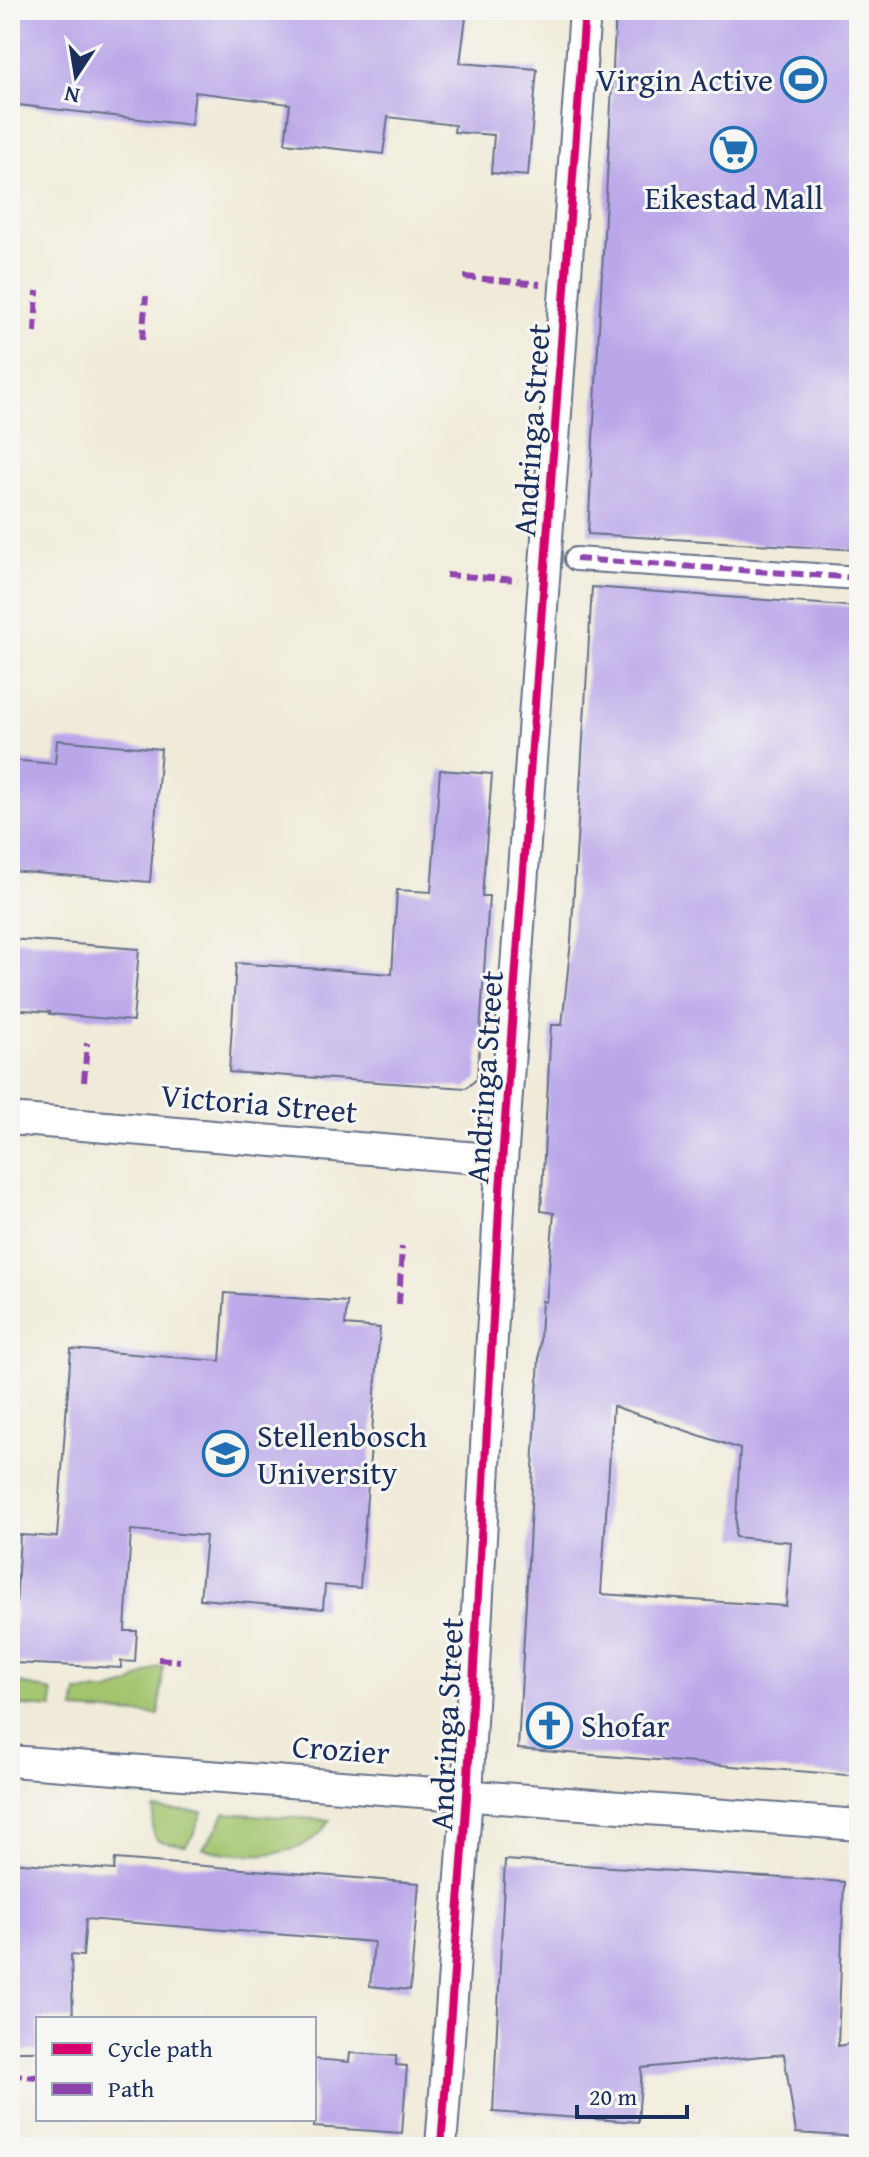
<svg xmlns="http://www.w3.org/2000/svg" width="869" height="2157" viewBox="0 0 869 2157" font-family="'Gentium Book Plus',serif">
	<rect width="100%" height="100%" fill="#f6f6f2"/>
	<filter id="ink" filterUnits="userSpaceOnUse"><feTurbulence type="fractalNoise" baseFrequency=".0125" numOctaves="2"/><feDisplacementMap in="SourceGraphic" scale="16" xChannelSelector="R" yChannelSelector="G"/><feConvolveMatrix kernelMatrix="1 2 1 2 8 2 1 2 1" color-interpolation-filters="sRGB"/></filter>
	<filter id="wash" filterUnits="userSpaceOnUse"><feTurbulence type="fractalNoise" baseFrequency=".006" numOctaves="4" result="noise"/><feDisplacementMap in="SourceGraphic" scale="32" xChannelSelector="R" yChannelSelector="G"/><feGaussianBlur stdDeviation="1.8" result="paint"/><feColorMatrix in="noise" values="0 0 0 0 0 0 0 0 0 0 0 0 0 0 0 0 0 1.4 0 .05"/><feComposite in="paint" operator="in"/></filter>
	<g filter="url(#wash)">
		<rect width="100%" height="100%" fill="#f0ebd9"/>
		<g fill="#a3c46d" stroke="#5f7a66" stroke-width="2">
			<path d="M 158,1667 L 163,1667 L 159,1715 L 74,1710 L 77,1692 L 108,1691 L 128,1685 Z"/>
			<path d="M 10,1680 L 52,1692 L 53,1708 L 10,1705 Z"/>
			<path d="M 154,1809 L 202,1812 L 193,1835 L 186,1845 C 151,1840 151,1844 154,1809 Z"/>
			<path d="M 224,1813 L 330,1820 C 326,1825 323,1831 318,1835 C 292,1860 234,1857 203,1848 L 217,1828 Z"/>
		</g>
		<g id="blocks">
			<g fill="#baa7e9" fill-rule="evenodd">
				<path d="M 10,10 L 467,10 L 460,63 L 537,69 L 528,176 L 491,173 L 494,135 L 454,132 L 455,125 L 388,117 L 383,154 L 285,143 L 290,104 L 195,92 L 191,125 L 10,104 Z"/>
				<path d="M 616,10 L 859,10 L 859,550 L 588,534 Z"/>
				<path d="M 592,587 L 859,607 L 859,1776 L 518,1749 L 542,1301 L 546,1302 L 554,1213 L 541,1211 L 551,1025 L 562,1025 L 571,941 ZM 613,1406 L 740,1449 L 735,1537 L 791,1542 L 786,1606 L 601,1594 Z"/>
				<path d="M 57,740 L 161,749 L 150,882 L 10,871 L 10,760 L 55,764 Z"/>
				<path d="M 440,770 L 492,774 L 482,896 L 489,896 L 477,1079 L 466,1088 L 229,1072 L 236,963 L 392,974 L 397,890 L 431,892 Z"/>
				<path d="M 10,939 L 139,949 L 133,1021 L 49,1014 L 50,1012 L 10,1009 Z"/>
				<path d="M 225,1293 L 347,1302 L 345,1325 L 380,1328 L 360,1588 L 325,1585 L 323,1609 L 200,1599 L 206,1536 L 131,1530 L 125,1631 L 137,1631 L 135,1662 L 121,1661 L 121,1668 L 13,1663 L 14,1655 L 10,1654 L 10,1624 L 15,1624 L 20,1535 L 57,1537 L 71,1349 L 220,1361 Z"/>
				<path d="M 115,1859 L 419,1883 L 410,1990 L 370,1986 L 374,1942 L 86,1919 L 83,1956 L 71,1955 L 73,2019 L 38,2019 L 38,2051 L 10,2051 L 10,1862 L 114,1870 Z"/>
				<path d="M 505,1860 L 844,1882 L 838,2046 L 859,2042 L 859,2137 L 796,2133 L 784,2054 L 642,2068 L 638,2122 L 493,2112 Z"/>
				<path d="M 350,2053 L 396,2056 L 396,2065 L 407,2066 L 402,2133 L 314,2127 L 314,2059 L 349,2062 Z"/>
			</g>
		</g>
	</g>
	<g filter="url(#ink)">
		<use href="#blocks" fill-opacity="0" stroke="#667189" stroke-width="2"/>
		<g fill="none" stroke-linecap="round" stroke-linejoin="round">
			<defs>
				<path id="pedestrian" d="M 576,559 L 859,578"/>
				<g id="minor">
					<path d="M 10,1119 L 502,1160"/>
					<path d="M 10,1761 L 859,1825"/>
					<path d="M 441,2147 L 467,1795 L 500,1190 L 585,10"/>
				</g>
			</defs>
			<use href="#pedestrian" stroke="#667189" stroke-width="26"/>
			<use href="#minor" stroke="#667189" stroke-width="34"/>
			<use href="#pedestrian" stroke="#fff" stroke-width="22"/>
			<use href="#minor" stroke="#fff" stroke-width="30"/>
			<g stroke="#8e44ad" stroke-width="6" stroke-dasharray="12 6" stroke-linecap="butt">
				<path d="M 464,277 L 540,284"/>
				<path d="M 35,332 L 37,291"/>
				<path d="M 142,340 L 146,296"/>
				<path d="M 576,559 L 859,578"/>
				<path d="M 446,575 L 518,580"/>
				<path d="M 84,1082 L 87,1043"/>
				<path d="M 399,1304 L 402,1247"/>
				<path d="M 158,1659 L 180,1661"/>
				<path d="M 10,2075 L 38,2077"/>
			</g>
			<defs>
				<path id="cycleway" d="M 441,2147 L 467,1795 L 500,1190 L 585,10"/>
			</defs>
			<use href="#cycleway" stroke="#f6f6f2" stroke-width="13"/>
			<use href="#cycleway" stroke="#d6006c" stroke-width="8"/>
		</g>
	</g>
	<defs>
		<symbol id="stadium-ring" viewBox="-11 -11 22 22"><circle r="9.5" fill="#f6f6f2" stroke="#1f6fb2" stroke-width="1.5"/><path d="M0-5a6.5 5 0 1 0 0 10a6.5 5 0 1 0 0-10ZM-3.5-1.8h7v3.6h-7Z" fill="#1f6fb2"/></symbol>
		<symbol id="supermarket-ring" viewBox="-11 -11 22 22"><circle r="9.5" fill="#f6f6f2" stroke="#1f6fb2" stroke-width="1.5"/><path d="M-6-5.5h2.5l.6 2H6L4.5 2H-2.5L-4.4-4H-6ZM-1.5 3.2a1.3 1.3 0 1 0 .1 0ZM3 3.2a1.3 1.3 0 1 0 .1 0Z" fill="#1f6fb2"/></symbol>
		<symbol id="university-ring" viewBox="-11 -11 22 22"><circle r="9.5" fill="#f6f6f2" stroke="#1f6fb2" stroke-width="1.5"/><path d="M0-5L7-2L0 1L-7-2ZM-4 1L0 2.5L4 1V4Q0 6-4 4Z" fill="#1f6fb2"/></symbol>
		<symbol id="church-ring" viewBox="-11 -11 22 22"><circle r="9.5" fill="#f6f6f2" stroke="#1f6fb2" stroke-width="1.5"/><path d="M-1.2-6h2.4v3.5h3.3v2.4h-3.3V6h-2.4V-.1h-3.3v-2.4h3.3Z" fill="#1f6fb2"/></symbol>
	</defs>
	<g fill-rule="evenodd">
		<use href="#stadium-ring" x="778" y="54" width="51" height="51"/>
		<use href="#supermarket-ring" x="708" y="124" width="51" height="51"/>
		<use href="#university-ring" x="200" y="1428" width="51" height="51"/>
		<use href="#church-ring" x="524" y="1700" width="51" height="51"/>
	</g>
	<g text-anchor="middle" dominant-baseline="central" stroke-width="6" stroke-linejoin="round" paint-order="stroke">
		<g font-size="32" fill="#1b2f5e" stroke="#f6f6f2" text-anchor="start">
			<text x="773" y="79" text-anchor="end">Virgin Active</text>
			<text x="734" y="197" text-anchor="middle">Eikestad Mall</text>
			<text x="257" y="1435">Stellenbosch<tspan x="257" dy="37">University</tspan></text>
			<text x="581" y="1725">Shofar</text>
		</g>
		<g font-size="32" fill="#1b2f5e" stroke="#f6f6f2">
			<text transform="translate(531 430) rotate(-86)">Andringa Street</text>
			<text transform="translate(484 1077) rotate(-86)">Andringa Street</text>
			<text transform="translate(259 1103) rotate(5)">Victoria Street</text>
			<text transform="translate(446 1724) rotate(-87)">Andringa Street</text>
			<text transform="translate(341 1749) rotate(4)">Crozier</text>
		</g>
	</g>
	<rect width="869" height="2157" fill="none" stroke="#f6f6f2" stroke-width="40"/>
	<rect x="36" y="2017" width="280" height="104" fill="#f6f6f2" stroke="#9ea6b7" stroke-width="2"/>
	<rect x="52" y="2043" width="40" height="12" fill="#d6006c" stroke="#9ea6b7" stroke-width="2"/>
	<text x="108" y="2057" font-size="24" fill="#1b2f5e">Cycle path</text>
	<rect x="52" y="2083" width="40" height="12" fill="#8e44ad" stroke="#9ea6b7" stroke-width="2"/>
	<text x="108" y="2097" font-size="24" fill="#1b2f5e">Path</text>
	<g transform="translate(76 76) rotate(192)" stroke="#f6f6f2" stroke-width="6" paint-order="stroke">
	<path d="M0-6L14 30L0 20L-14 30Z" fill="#1b2f5e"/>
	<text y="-12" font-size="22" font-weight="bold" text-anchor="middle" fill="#1b2f5e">N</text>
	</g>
	<path d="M577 2105v12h110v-12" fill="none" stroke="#1b2f5e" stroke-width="4"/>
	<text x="589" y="2105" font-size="24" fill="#1b2f5e" stroke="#f6f6f2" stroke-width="6" paint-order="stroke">20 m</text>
</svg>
